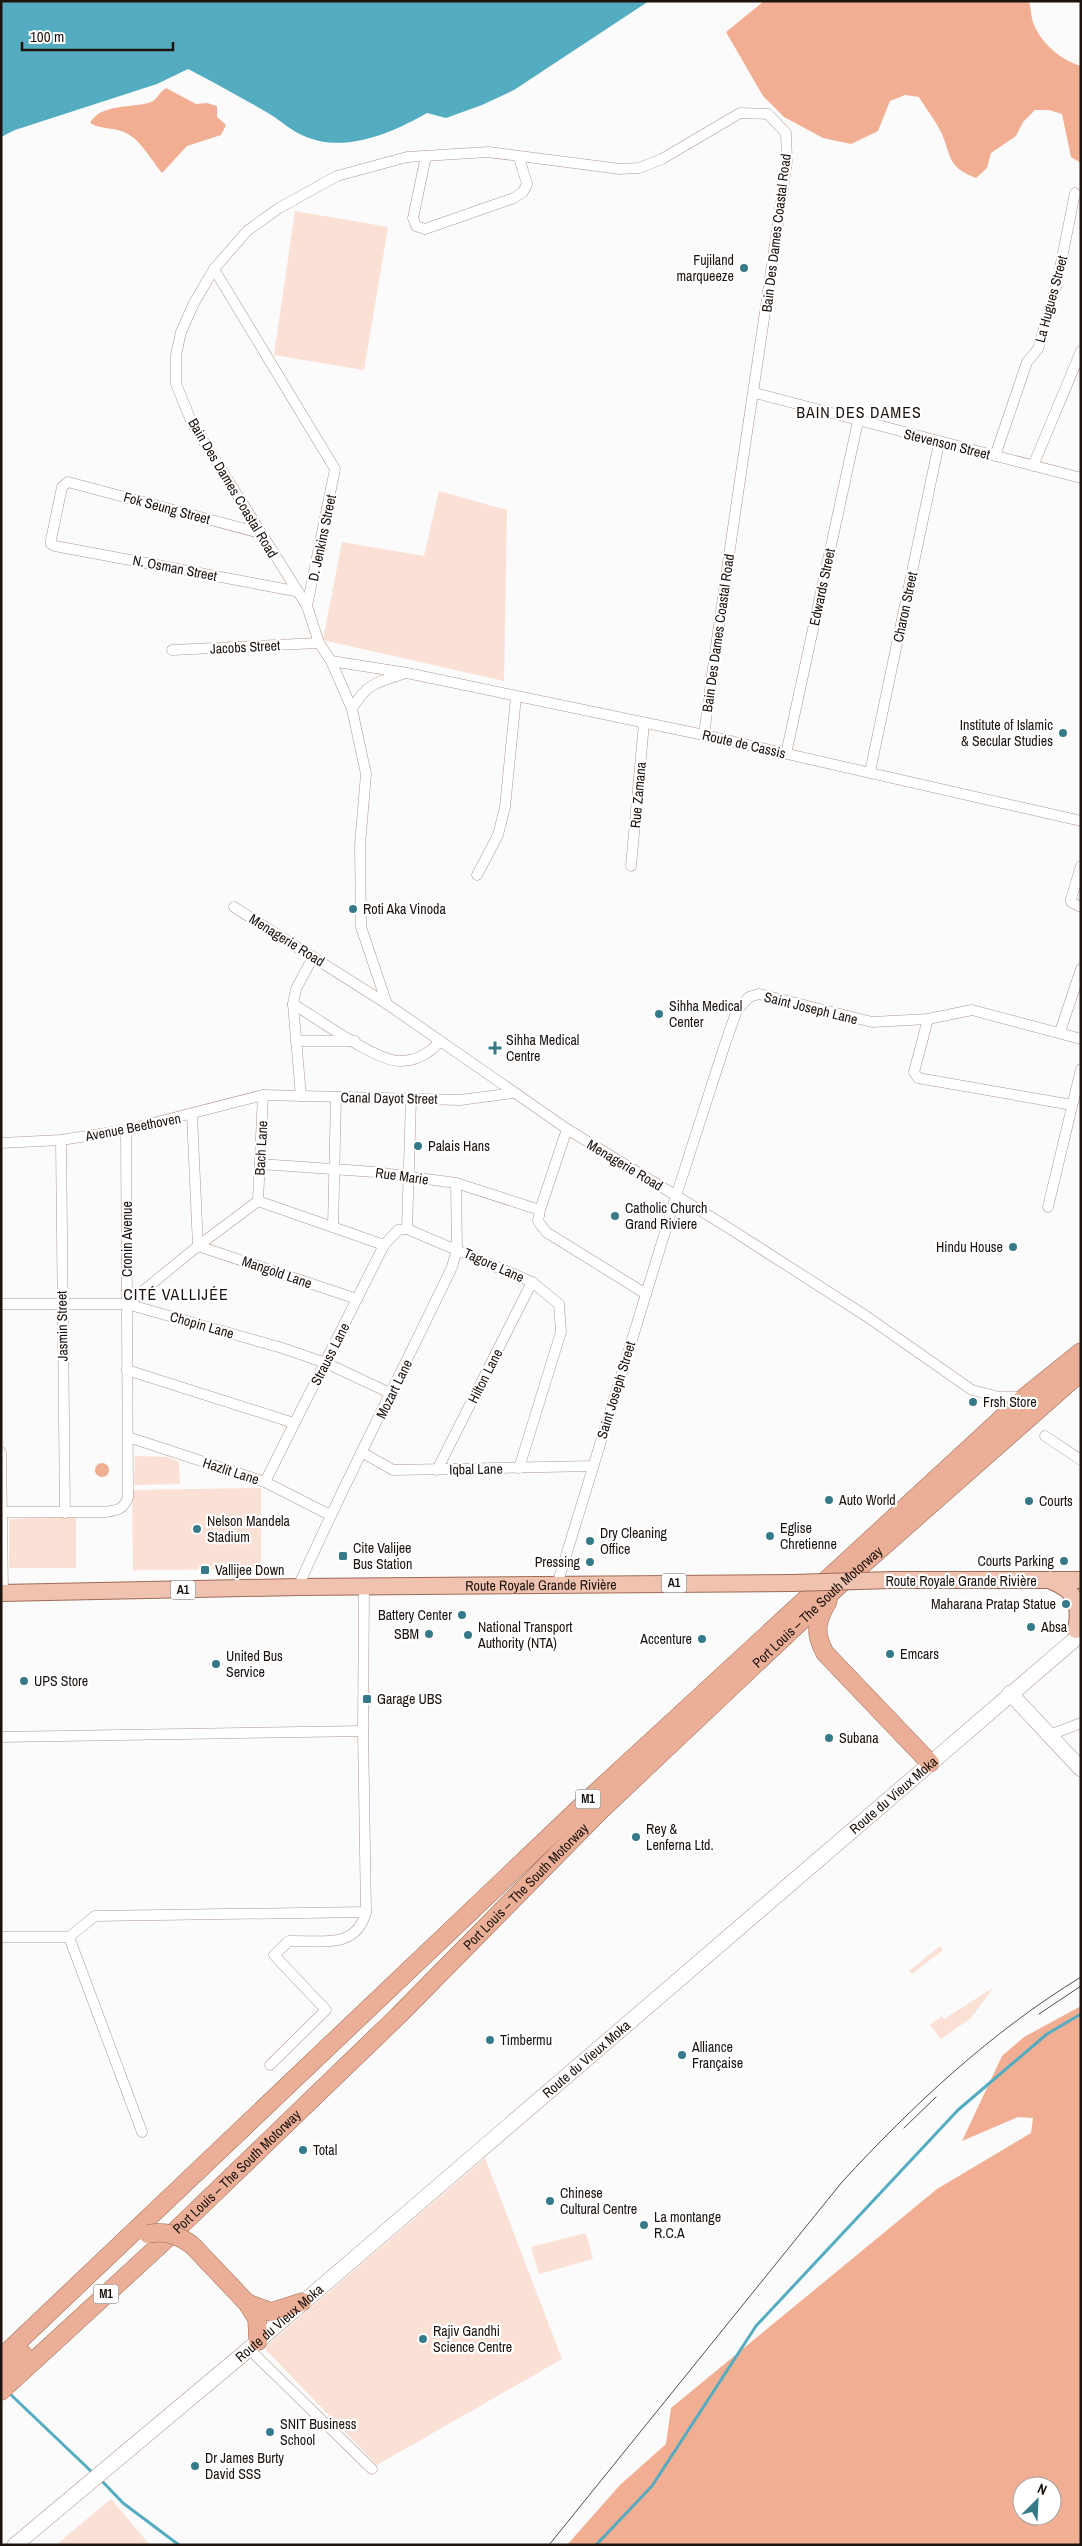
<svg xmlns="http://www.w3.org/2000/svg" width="1082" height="2546" viewBox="0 0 1082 2546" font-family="'Archivo Narrow',sans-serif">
	<rect width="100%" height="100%" fill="#fafbfa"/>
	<g fill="#fbe0d6">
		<path d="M 295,211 L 388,227 L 364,370 L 274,355 Z"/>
		<path d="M 439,491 L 507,510 L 504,681 L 323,640 L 342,542 L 424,556 Z"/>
		<path d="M 135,1456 L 168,1457 L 179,1462 L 180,1484 L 134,1485 Z"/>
		<path d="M 261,1488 L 261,1569 L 133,1570 L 132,1490 Z"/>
		<path d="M 76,1517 L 76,1568 L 9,1568 L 9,1519 Z"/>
		<path d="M 940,1946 L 943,1950 L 912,1974 L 909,1971 Z"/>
		<path d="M 993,1988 L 971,2018 L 941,2039 L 930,2025 L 942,2016 L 944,2019 Z"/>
		<path d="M 485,2158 L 562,2359 L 377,2465 L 264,2348 Z"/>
		<path d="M 586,2233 L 593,2259 L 539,2274 L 531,2247 Z"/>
		<path d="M 111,2499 L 150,2545 L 56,2545 Z"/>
	</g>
	<g fill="#f2ae92" fill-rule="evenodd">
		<path d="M 764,1 L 1029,1 C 1031,8 1031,18 1034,25 C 1043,45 1061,60 1081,66 L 1081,163 L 1071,157 L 1062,114 L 1049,110 L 1035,110 L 1023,122 L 1016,136 L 991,153 L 987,168 L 976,178 C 948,167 952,159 942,134 C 936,121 926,109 919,97 L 905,95 L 890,101 L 878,131 L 851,144 L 823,138 L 784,117 L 763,96 L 726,32 Z"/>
		<path d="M 166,88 L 196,104 L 207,103 L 217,106 L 217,117 L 226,125 L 221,135 L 187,146 L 162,173 C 152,161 141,141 128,134 C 116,127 102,130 90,123 C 100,104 130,108 148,103 C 157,101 159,92 166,88 Z"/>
		<circle cx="102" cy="1470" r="7"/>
		<path d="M 1081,2006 L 1081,2545 L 567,2545 L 620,2485 L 666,2444 L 671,2408 L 937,2189 L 1031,2133 L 1033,2118 L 1018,2117 L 962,2141 L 1002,2056 L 1024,2037 ZM 1022,2486 L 1052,2486 L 1052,2516 L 1022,2516 Z"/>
	</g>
	<path fill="#54acc1" d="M 1,1 L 649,1 L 514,90 L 482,105 L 446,118 L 427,113 C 392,133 344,154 304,136 C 291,131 280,120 268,113 C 242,98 215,83 188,69 L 157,84 L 15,130 L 1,137 Z"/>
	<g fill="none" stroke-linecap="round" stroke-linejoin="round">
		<g stroke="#54acc1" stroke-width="3">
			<path d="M 8,2392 L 94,2474"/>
			<path d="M 101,2480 L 123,2503 L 179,2545"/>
			<path d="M 596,2545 L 652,2486 L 756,2326 L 958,2110 L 1047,2034 L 1081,2014"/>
		</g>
		<defs>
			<g id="minor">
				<path d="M 426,156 L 413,218 L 416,226 L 425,229 L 514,198 L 523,192 L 527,184 L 519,157"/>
				<path d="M 214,269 L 335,469 L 307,606"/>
				<path d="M 755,393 L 1081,478"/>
				<path d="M 995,456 L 1027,362 L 1038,349 L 1057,283 L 1075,193"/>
				<path d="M 1033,466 L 1081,351"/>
				<path d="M 260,533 L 68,482 L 62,487 L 51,540 L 51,544 L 55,546 L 295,591"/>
				<path d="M 172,650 L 319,643"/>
				<path d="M 331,661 L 407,673 L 704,735 L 1081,821"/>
				<path d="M 352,709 C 366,684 377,682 403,674"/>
				<path d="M 786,754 L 858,421"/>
				<path d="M 870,772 L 939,443"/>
				<path d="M 631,866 L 644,723"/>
				<path d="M 1081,866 L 1071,899 L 1071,902 L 1081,907"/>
				<path d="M 477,875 L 498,835 L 505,807 L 516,697"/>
				<path d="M 234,907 L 387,1004 L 567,1129 L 724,1225 L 866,1316 L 972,1390 L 999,1397 L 1025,1397"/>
				<path d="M 293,1004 C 317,1018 374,1060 399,1061 C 416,1061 429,1054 439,1042"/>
				<path d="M 387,1004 L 361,927 L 360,845 L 366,774 L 352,709 L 331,661 L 319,643 L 307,606 L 192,423 L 176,384 L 176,355 L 181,332 L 194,303 L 214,269 L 247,231 L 279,208 L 337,176 L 407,157 L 488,152 L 620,169 L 639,168 L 662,159 L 740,113 L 768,114 L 786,133 L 787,161 C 760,352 729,543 704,735"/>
				<path d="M 928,1019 L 914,1072 L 918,1078 L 1072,1105"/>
				<path d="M 1060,1032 L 1081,969"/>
				<path d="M 296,1041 L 355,1041"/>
				<path d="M 301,1096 L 293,1004 L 296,989 L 313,957"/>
				<path d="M 192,1115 L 198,1246 L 357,1299"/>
				<path d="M 567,1129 L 540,1210 L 538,1221 L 546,1232 L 646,1294"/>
				<path d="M 61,1140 L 65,1513"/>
				<path d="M 1,1143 L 61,1140 L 126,1130 L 263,1095 L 460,1100 L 514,1093"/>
				<path d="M 260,1164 L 375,1172 L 456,1183 L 540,1210"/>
				<path d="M 258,1201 L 384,1245"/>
				<path d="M 258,1201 L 263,1095"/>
				<path d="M 1048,1207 L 1081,1069"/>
				<path d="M 333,1227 L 336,1097"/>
				<path d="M 407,1229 L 411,1099"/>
				<path d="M 1,1304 L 127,1304 L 282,1348 L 326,1363 L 392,1394"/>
				<path d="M 127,1304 L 198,1246 L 258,1201"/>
				<path d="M 127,1370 L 294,1423"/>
				<path d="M 1045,1436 L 1081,1460"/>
				<path d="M 128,1437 L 265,1482 L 330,1515"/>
				<path d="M 1,1452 L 3,1593"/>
				<path d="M 363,1453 L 393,1470 L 593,1466"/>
				<path d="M 437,1470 L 532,1282"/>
				<path d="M 265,1482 L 384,1245 L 398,1230 L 407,1229 L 532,1282 L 559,1304 L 561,1332 L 519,1468"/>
				<path d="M 1,1512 L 106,1512 C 118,1510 124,1509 128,1497 L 126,1130"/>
				<path d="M 557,1585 L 676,1196 L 725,1044 L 737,1010 L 749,997 L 759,994 L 872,1022 L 928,1019 L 972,1010 L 1081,1039"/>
				<path d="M 298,1587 C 346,1479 401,1374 452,1267 L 457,1249 L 456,1183"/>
				<path d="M 1050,1735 L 1081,1723"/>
				<path d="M 1,1737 L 363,1731"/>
				<path d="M 1,1937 L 69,1937 L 95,1916 L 366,1912"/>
				<path d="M 69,1937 L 142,2132"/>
				<path d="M 270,2065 L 326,2010 L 274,1955 L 289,1941 C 321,1940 356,1950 366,1912 L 363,1731 L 364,1587"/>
				<path d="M 249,2349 L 372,2469"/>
			</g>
			<g id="secondary">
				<path d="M 1010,1693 L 1081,1769"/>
				<path id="s1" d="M 15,2545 L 249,2349 L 1081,1634"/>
			</g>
			<g id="primary">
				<path d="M 892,1580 L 1081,1580"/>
				<path d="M 1051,1581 C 1076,1590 1081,1606 1076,1630"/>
				<path id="s2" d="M 1,1593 L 298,1587 L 792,1583"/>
			</g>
			<g id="trunk">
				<path d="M 828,1601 C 816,1621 814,1633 825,1653 L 930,1763"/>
				<path d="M 192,2245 L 247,2303 L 257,2319 L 258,2341"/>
				<path d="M 247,2303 L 271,2312 L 302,2302"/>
				<path d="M 1,2358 L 591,1797 L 1025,1397 L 1081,1352"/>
				<path d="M 1,2373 L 23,2354"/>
				<path id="s3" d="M 1,2391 L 174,2232 L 398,2016 L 601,1810 L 836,1588 L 1081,1372"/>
			</g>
		</defs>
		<use href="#minor" stroke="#b2978c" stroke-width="11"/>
		<use href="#secondary" stroke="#b2978c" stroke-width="16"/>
		<use href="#primary" stroke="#9e6b56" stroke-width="18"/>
		<use href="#trunk" stroke="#9e6b56" stroke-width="19"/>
		<use href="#minor" stroke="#fff" stroke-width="10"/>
		<use href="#secondary" stroke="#fff" stroke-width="15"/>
		<use href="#primary" stroke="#efc3b0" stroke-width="16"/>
		<use href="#trunk" stroke="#eaaf96" stroke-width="18"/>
		<g stroke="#544d4a" stroke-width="1">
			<path d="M 1039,2014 L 1081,1986"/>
			<path d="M 904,2128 L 936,2097"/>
			<path d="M 549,2545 L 842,2182 C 913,2105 991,2032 1081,1977"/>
		</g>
		<defs>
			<path id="primary-bridge" d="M 792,1583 L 892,1580"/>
			<path id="trunk-bridge" d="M 148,2234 C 165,2230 178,2235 192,2245"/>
		</defs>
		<use href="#primary-bridge" stroke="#9e6b56" stroke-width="18" stroke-linecap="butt"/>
		<use href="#trunk-bridge" stroke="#9e6b56" stroke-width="19" stroke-linecap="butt"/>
		<use href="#primary-bridge" stroke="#efc3b0" stroke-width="16"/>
		<use href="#trunk-bridge" stroke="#eaaf96" stroke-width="18"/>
	</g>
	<g fill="#367a8a" stroke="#fff" stroke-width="2">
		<circle cx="744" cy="268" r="5"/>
		<circle cx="1063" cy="733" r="5"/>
		<circle cx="353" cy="909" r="5"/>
		<circle cx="659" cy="1014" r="5"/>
		<path d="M492.5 1040.5h5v5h5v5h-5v5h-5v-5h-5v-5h5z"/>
		<circle cx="418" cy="1146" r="5"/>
		<circle cx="615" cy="1216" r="5"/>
		<circle cx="1013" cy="1247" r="5"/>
		<circle cx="973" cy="1402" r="5"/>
		<circle cx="829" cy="1500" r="5"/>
		<circle cx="1029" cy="1501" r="5"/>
		<circle cx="197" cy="1529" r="5"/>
		<circle cx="770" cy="1536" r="5"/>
		<circle cx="590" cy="1541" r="5"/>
		<rect x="338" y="1551" width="10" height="10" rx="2.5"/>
		<circle cx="1064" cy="1561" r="5"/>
		<circle cx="590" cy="1562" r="5"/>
		<rect x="200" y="1565" width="10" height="10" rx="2.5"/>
		<circle cx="1066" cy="1604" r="5"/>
		<circle cx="462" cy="1615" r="5"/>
		<circle cx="1031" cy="1627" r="5"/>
		<circle cx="429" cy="1634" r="5"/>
		<circle cx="468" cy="1635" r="5"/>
		<circle cx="702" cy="1639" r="5"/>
		<circle cx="890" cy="1654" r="5"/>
		<circle cx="216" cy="1664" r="5"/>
		<circle cx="24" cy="1681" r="5"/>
		<rect x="362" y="1694" width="10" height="10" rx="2.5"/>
		<circle cx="829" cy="1738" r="5"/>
		<circle cx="636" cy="1837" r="5"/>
		<circle cx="490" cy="2040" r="5"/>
		<circle cx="682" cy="2055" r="5"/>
		<circle cx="303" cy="2150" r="5"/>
		<circle cx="550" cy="2201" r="5"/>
		<circle cx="644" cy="2225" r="5"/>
		<circle cx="423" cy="2339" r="5"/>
		<circle cx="270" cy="2432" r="5"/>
		<circle cx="195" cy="2466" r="5"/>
	</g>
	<g text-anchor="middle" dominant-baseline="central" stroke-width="4.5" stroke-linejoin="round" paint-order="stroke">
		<g fill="#fff" stroke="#605a57" stroke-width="1">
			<rect x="661.5" y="1573.5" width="25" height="19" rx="4"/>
			<rect x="170.5" y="1580.5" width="25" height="19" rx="4"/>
			<rect x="575.5" y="1789.5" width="25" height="19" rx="4"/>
			<rect x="93.5" y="2284.5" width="25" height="19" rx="4"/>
		</g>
		<g font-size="12" font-weight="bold" fill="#1c130f">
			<text x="674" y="1583">A1</text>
			<text x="183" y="1590">A1</text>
			<text x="588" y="1799">M1</text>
			<text x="106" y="2294">M1</text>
		</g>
		<g font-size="14" fill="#1c130f" stroke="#fff">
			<text transform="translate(776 233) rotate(-83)">Bain Des Dames Coastal Road</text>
			<text transform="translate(1051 299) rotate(-75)">La Hugues Street</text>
			<text transform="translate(947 444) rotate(14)">Stevenson Street</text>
			<text transform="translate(233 488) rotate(59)">Bain Des Dames Coastal Road</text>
			<text transform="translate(167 508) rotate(15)">Fok Seung Street</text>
			<text transform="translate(322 538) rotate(-78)">D. Jenkins Street</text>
			<text transform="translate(175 568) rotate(11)">N. Osman Street</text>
			<text transform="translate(822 587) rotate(-78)">Edwards Street</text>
			<text transform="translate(905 607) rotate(-78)">Charon Street</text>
			<text transform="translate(718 633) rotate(-82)">Bain Des Dames Coastal Road</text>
			<text transform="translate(245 647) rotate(-3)">Jacobs Street</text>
			<text transform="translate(744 744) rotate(13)">Route de Cassis</text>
			<text transform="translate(638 795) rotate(-85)">Rue Zamana</text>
			<text transform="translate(287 940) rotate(32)">Menagerie Road</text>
			<text transform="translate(811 1008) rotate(14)">Saint Joseph Lane</text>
			<text transform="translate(389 1098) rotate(1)">Canal Dayot Street</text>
			<text transform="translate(133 1127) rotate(-11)">Avenue Beethoven</text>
			<text transform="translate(261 1148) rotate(-87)">Bach Lane</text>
			<text transform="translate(625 1165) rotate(31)">Menagerie Road</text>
			<text transform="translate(402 1176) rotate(8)">Rue Marie</text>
			<text transform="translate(127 1239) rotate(-90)">Cronin Avenue</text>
			<text transform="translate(494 1265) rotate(24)">Tagore Lane</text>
			<text transform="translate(277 1272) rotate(19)">Mangold Lane</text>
			<text transform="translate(202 1325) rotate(16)">Chopin Lane</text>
			<text transform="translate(62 1326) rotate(-91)">Jasmin Street</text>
			<text transform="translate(330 1354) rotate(-63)">Strauss Lane</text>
			<text transform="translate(485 1376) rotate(-63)">Hilton Lane</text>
			<text transform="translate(394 1389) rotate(-64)">Mozart Lane</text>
			<text transform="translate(616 1390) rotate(-73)">Saint Joseph Street</text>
			<text transform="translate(476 1469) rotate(-1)">Iqbal Lane</text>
			<text transform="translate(231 1471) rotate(18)">Hazlit Lane</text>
			<text x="961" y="1581">Route Royale Grande Rivière</text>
			<text stroke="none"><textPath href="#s2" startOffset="540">Route Royale Grande Rivière</textPath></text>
			<text stroke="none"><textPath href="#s3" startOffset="1132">Port Louis – The South Motorway</textPath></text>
			<text stroke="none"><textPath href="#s1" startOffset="1155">Route du Vieux Moka</textPath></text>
			<text stroke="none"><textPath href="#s3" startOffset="728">Port Louis – The South Motorway</textPath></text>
			<text stroke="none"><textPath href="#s1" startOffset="750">Route du Vieux Moka</textPath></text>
			<text stroke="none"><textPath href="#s3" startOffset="322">Port Louis – The South Motorway</textPath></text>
			<text stroke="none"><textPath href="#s1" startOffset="345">Route du Vieux Moka</textPath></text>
		</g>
		<g font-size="14" fill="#1c130f" stroke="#fff" text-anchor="start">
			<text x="734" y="260" text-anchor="end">Fujiland<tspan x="734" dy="16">marqueeze</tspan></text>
			<text x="1053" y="725" text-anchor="end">Institute of Islamic<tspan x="1053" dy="16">&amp; Secular Studies</tspan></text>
			<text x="363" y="909">Roti Aka Vinoda</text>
			<text x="669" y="1006">Sihha Medical<tspan x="669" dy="16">Center</tspan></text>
			<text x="506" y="1040">Sihha Medical<tspan x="506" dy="16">Centre</tspan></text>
			<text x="428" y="1146">Palais Hans</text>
			<text x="625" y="1208">Catholic Church<tspan x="625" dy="16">Grand Riviere</tspan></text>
			<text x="1003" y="1247" text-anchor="end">Hindu House</text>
			<text x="983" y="1402">Frsh Store</text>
			<text x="839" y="1500">Auto World</text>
			<text x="1039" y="1501">Courts</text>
			<text x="207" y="1521">Nelson Mandela<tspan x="207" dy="16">Stadium</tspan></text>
			<text x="780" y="1528">Eglise<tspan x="780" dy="16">Chretienne</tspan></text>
			<text x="600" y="1533">Dry Cleaning<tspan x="600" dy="16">Office</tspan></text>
			<text x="353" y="1548">Cite Valijee<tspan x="353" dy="16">Bus Station</tspan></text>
			<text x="1054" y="1561" text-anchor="end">Courts Parking</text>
			<text x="580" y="1562" text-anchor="end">Pressing</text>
			<text x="215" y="1570">Vallijee Down</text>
			<text x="1056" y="1604" text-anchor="end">Maharana Pratap Statue</text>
			<text x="452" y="1615" text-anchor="end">Battery Center</text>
			<text x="478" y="1627">National Transport<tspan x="478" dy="16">Authority (NTA)</tspan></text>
			<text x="1041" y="1627">Absa</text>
			<text x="419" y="1634" text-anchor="end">SBM</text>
			<text x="692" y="1639" text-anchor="end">Accenture</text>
			<text x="900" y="1654">Emcars</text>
			<text x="226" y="1656">United Bus<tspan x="226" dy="16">Service</tspan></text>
			<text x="34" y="1681">UPS Store</text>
			<text x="377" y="1699">Garage UBS</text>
			<text x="839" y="1738">Subana</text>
			<text x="646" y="1829">Rey &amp;<tspan x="646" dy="16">Lenferna Ltd.</tspan></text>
			<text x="500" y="2040">Timbermu</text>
			<text x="692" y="2047">Alliance<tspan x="692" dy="16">Française</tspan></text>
			<text x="313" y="2150">Total</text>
			<text x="560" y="2193">Chinese<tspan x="560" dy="16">Cultural Centre</tspan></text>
			<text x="654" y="2217">La montange<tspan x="654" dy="16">R.C.A</tspan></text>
			<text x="433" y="2331">Rajiv Gandhi<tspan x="433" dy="16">Science Centre</tspan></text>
			<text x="280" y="2424">SNIT Business<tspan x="280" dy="16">School</tspan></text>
			<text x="205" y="2458">Dr James Burty<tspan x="205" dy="16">David SSS</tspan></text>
		</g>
		<g font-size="16" letter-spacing="1" fill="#1c130f" stroke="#fff">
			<text x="859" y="412">BAIN DES DAMES</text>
			<text x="176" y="1294">CITÉ VALLIJÉE</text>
		</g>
	</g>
	<rect width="1082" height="2546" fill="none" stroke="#1c130f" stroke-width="5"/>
	<g transform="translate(1037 2501) rotate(24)"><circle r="24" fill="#ffffff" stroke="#a4a19f"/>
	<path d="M0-4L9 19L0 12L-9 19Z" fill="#367a8a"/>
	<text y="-8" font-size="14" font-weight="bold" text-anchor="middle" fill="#1c130f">N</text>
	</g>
	<path d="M22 42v8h151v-8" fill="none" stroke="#1c130f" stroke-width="2.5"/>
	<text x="30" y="42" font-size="15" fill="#1c130f" stroke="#ffffff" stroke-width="4" paint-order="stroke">100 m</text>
</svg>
